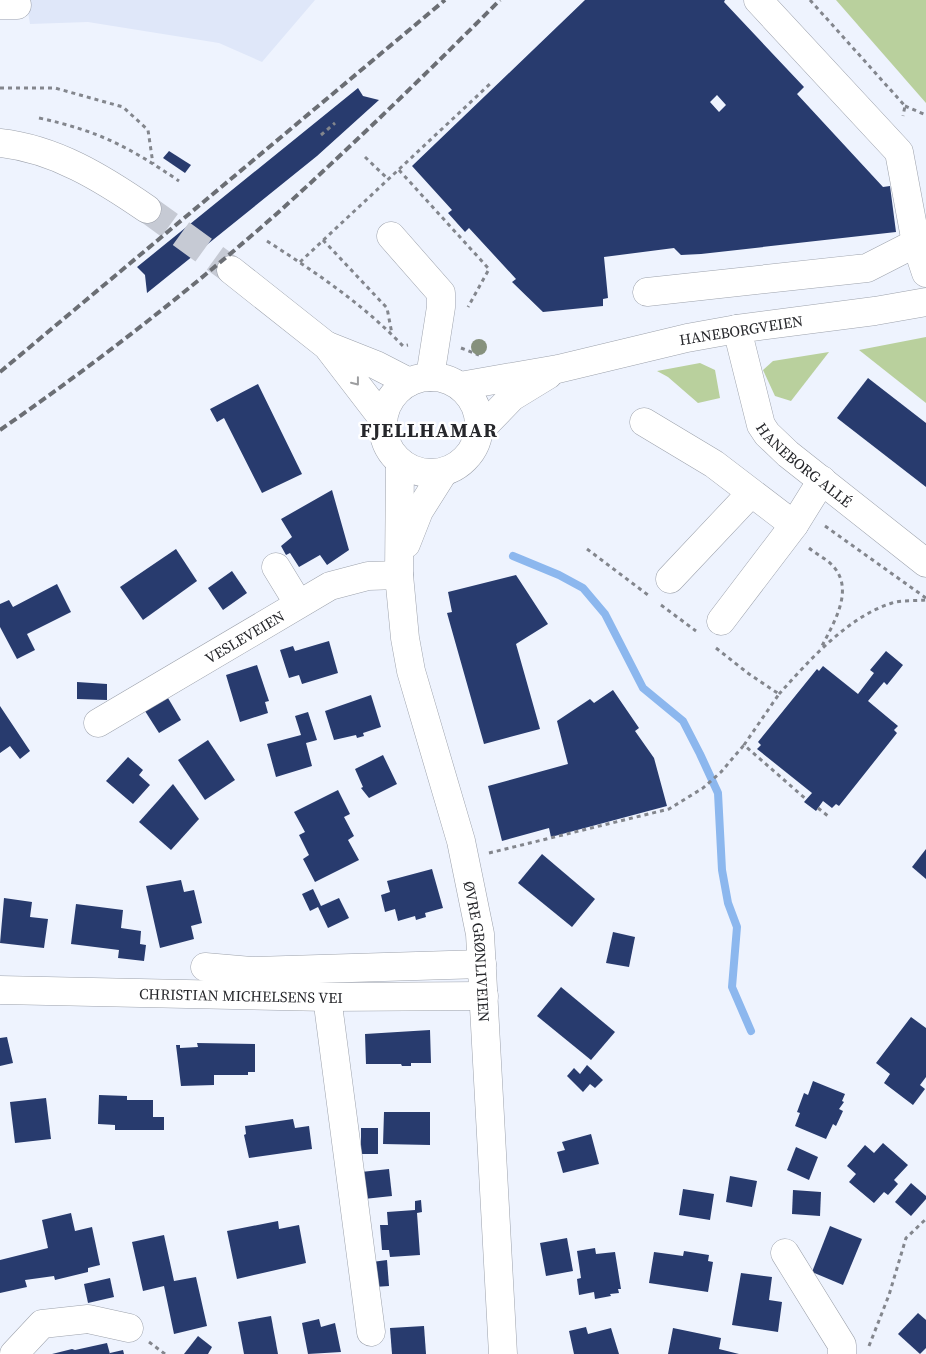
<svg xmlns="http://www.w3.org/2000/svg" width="926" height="1354" viewBox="0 0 926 1354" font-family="'Source Serif 4',serif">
	<rect width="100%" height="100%" fill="#eef3fe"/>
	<path fill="#dfe7f9" d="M 26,0 L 315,0 L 262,62 L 219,43 L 88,22 L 30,24 Z"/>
	<g fill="#b9d09d">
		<path d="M 836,0 L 926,0 L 926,103 Z"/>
		<path d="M 926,337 L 926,403 L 859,350 Z"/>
		<path d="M 829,352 L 791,401 L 775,396 L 763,370 L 773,361 Z"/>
		<path d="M 700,363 L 715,370 L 720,398 L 698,403 L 668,377 L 657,371 Z"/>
	</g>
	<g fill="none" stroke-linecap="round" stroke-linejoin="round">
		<path stroke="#8cb7ee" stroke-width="8" d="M 513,556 L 559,575 L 583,588 L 605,614 L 643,688 L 683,721 L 700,754 L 718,793 L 722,870 L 728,903 L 737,927 L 732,987 L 751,1031"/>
	</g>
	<g fill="#283b6e" fill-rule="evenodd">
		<path d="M 585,0 L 725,0 L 724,2 L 804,87 L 797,94 L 883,187 L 890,186 L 896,232 L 701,254 L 681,255 L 674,248 L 604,257 L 608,298 L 603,299 L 603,306 L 543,312 L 512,282 L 516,279 L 469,228 L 465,232 L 448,213 L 452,210 L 412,166 ZM 717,95 L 726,105 L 719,112 L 710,102 Z"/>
		<path d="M 358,88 L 363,96 L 379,100 L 317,156 L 147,293 L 145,275 L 137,267 Z"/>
		<path d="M 169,151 L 191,165 L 185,173 L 163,158 Z"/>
		<path d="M 868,378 L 926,423 L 926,487 L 837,418 Z"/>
		<path d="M 258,384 L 302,474 L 262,493 L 224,418 L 217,422 L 210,409 Z"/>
		<path d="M 332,490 L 349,550 L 327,565 L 320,555 L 299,567 L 290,553 L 286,555 L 281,546 L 292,537 L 281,519 Z"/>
		<path d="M 176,549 L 197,581 L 143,620 L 120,587 Z"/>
		<path d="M 232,571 L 247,593 L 223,610 L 208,588 Z"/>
		<path d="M 516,575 L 548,624 L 516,644 L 540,729 L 484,744 L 447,613 L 452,612 L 448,592 Z"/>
		<path d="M 57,584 L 71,612 L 27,634 L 35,650 L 17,659 L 0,627 L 0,604 L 9,600 L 13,607 Z"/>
		<path d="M 329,641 L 338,673 L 302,684 L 299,675 L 289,678 L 280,650 L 293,646 L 295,651 Z"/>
		<path d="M 886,651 L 903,665 L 887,685 L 884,682 L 868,701 L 898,726 L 894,730 L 897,733 L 839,806 L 836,804 L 832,808 L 823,801 L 816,811 L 804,802 L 812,793 L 757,749 L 761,745 L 758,742 L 817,669 L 819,671 L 823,666 L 858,694 L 874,673 L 870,670 Z"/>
		<path d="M 257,665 L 269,701 L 265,702 L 268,713 L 240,722 L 226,675 Z"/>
		<path d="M 77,682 L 107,684 L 107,700 L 77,699 Z"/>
		<path d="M 613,690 L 639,728 L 635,731 L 654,758 L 667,806 L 551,837 L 549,828 L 502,841 L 488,786 L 568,764 L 557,721 L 590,699 L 594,703 Z"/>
		<path d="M 371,695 L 381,727 L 363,733 L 364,736 L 357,738 L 356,735 L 334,740 L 325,711 Z"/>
		<path d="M 168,698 L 181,720 L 159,733 L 145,711 Z"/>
		<path d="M 0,706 L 30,751 L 20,759 L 10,746 L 0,753 Z"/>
		<path d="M 308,712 L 317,740 L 306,743 L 312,766 L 276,777 L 267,744 L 301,735 L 295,716 Z"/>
		<path d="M 208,740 L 235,780 L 205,800 L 178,760 Z"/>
		<path d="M 383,755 L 397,784 L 369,798 L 361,788 L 363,787 L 355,769 Z"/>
		<path d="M 128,757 L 143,770 L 139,775 L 150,785 L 133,804 L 106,781 Z"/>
		<path d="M 173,784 L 199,819 L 171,850 L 139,822 Z"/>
		<path d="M 338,790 L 350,814 L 344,817 L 354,836 L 348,840 L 359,860 L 315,882 L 303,859 L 309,855 L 299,835 L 305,832 L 294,812 Z"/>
		<path d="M 926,849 L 926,879 L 912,867 Z"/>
		<path d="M 542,854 L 595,899 L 572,927 L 518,883 Z"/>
		<path d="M 432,869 L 443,908 L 425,913 L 426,917 L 416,920 L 415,916 L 398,921 L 395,909 L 385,912 L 381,895 L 390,892 L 387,881 Z"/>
		<path d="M 181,880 L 184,892 L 194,890 L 202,923 L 191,926 L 194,939 L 160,948 L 146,886 Z"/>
		<path d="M 313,889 L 321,906 L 339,898 L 349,918 L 328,928 L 318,907 L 310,911 L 302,894 Z"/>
		<path d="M 4,898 L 32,902 L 30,917 L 48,919 L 44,948 L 0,943 Z"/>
		<path d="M 76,904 L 123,910 L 121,928 L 141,931 L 140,944 L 146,945 L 144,961 L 118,958 L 119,950 L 71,944 Z"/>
		<path d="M 613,932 L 635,937 L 629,967 L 606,963 Z"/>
		<path d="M 561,987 L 615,1032 L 591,1060 L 537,1016 Z"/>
		<path d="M 911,1017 L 926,1028 L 926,1077 L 920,1085 L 925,1089 L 913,1105 L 884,1083 L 890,1074 L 876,1063 Z"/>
		<path d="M 430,1030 L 431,1063 L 411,1063 L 411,1066 L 402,1066 L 401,1064 L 366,1064 L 365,1034 Z"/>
		<path d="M 7,1037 L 13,1063 L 0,1066 L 0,1038 Z"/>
		<path d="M 197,1043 L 255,1044 L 255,1072 L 248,1072 L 248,1075 L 214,1075 L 214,1085 L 181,1086 L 176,1045 L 180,1045 L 180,1048 L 198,1047 Z"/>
		<path d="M 587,1065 L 603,1080 L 595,1088 L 590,1084 L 583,1092 L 567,1076 L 574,1068 L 580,1074 Z"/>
		<path d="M 813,1081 L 845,1094 L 842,1101 L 844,1102 L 839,1109 L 843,1111 L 836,1126 L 833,1124 L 826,1139 L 795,1126 L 800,1113 L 797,1112 L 804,1093 L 808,1095 Z"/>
		<path d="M 99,1095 L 127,1096 L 127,1100 L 153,1100 L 153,1117 L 164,1117 L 164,1130 L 115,1130 L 115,1125 L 98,1124 Z"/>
		<path d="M 46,1098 L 51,1139 L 15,1143 L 10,1102 Z"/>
		<path d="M 384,1112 L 430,1112 L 430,1145 L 383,1144 Z"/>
		<path d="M 293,1119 L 295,1128 L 309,1126 L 312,1149 L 249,1158 L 244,1135 L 246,1134 L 245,1126 Z"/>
		<rect x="361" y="1128" width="17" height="26"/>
		<path d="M 591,1134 L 599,1164 L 563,1173 L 557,1152 L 565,1150 L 562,1142 Z"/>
		<path d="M 883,1143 L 908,1165 L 894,1180 L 898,1184 L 888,1195 L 884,1192 L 874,1203 L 849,1182 L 856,1174 L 847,1166 L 865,1145 L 874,1153 Z"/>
		<path d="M 796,1147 L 818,1157 L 809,1180 L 787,1170 Z"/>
		<path d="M 389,1169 L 392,1196 L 364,1199 L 361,1172 Z"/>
		<path d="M 730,1176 L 757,1181 L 752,1207 L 726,1202 Z"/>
		<path d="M 911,1183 L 926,1196 L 926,1199 L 911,1216 L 895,1202 Z"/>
		<path d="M 683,1189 L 714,1194 L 710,1220 L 679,1215 Z"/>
		<path d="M 793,1190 L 821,1192 L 820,1216 L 792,1214 Z"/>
		<path d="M 421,1200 L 422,1212 L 417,1213 L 420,1255 L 390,1257 L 389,1250 L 382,1250 L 380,1225 L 388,1225 L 387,1212 L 415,1210 L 415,1201 Z"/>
		<path d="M 71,1213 L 75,1231 L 92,1227 L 100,1265 L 88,1268 L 88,1272 L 55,1280 L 54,1276 L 25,1280 L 27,1287 L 0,1293 L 0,1260 L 48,1248 L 42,1220 Z"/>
		<path d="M 278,1221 L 279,1229 L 299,1225 L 306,1263 L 237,1279 L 227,1231 Z"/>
		<path d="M 830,1226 L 862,1239 L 843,1285 L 812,1272 Z"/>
		<path d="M 164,1235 L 174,1281 L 196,1277 L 207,1326 L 174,1334 L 164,1286 L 143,1291 L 132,1242 Z"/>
		<path d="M 567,1238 L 573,1271 L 546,1276 L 540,1243 Z"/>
		<path d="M 595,1248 L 596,1254 L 615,1252 L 621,1289 L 618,1289 L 619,1293 L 610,1294 L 611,1296 L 595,1299 L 594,1292 L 579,1295 L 577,1279 L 581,1278 L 577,1251 Z"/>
		<path d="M 684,1251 L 709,1255 L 708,1261 L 713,1262 L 708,1292 L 649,1283 L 654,1252 L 683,1256 Z"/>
		<path d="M 387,1260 L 389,1286 L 374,1287 L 372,1262 Z"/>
		<path d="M 741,1273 L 772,1277 L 769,1300 L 782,1302 L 778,1332 L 732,1325 Z"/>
		<path d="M 110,1278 L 114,1297 L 88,1303 L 84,1284 Z"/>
		<path d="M 918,1313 L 926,1320 L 926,1348 L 920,1354 L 898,1334 Z"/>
		<path d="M 271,1316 L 278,1354 L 244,1354 L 238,1322 Z"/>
		<path d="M 319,1319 L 321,1327 L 335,1323 L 341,1352 L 308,1354 L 302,1323 Z"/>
		<path d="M 424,1326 L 426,1354 L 392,1354 L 390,1328 Z"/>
		<path d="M 586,1327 L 588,1334 L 611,1328 L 619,1354 L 574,1354 L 569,1331 Z"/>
		<path d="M 673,1328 L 721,1338 L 719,1349 L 739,1354 L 668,1354 Z"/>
		<path d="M 198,1336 L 212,1347 L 208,1354 L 184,1354 Z"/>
		<path d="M 107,1343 L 110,1354 L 52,1354 L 72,1349 L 75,1350 Z"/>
		<path d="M 123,1350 L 124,1354 L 110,1354 L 110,1353 Z"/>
	</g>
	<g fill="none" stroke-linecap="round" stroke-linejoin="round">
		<path stroke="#c6cad4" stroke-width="28" stroke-dasharray="28 14" stroke-linecap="butt" d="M 147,209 L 231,270"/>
		<defs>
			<g id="minor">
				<path d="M 758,0 L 899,152 L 916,243 L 926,273"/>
				<path d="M 0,5 L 17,5"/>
				<path d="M 391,236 L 441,293 L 441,307 L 430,377"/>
				<path d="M 647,292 L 867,268 L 916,243"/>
				<path id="s1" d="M 926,302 L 875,311 L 737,329 L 761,425 L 767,434 L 788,454 L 926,563"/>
				<path d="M 644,422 L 714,464 L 794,525"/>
				<path id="s2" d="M 400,463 L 399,575 L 405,638 L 411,671 L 461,841 L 480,934 L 503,1354"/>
				<path d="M 406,544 L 419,511 L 443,473"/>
				<path d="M 276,567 L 298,603"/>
				<path d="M 670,579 L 751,493"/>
				<path d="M 721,621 L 794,525 L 822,480"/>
				<path id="s3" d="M 98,723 L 330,586 L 368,576 L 399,575"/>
				<path d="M 205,967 L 251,971 L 482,964"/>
				<path id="s4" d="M 0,990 L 327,997 L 484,996"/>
				<path d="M 327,997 L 371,1332"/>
				<path d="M 785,1253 L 842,1345 L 842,1354"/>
				<path d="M 14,1354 L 42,1324 L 88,1319 L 129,1328"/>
			</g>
			<g id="major">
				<path d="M 0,143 C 55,149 102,178 147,209"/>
				<path d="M 231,270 L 327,346 L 383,419"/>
				<path d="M 328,346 L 376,365 L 409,382"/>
				<circle cx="431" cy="425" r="48"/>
				<path d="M 460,386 L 558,369 L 687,338 L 737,329"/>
				<path d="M 480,430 L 512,397 L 548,375"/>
			</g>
		</defs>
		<use href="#minor" stroke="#9da2ac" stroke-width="29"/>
		<use href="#major" stroke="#9da2ac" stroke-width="29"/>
		<g stroke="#83868d" stroke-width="3" stroke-dasharray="4 4" stroke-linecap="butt">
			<path d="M 810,0 L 905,106 L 903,116"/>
			<path d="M 0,88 L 55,88 L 123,107 L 148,130 L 153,164"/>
			<path d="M 905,106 L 926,115"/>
			<path d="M 39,118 C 99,131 129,147 179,181"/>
			<path d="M 321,135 L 335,123"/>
			<path d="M 365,157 L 388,179"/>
			<path d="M 399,170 L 489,269 L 468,307"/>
			<path d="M 323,240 L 387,308 L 392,334"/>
			<path d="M 267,241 C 315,272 363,304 403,346 L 408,345"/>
			<path d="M 300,262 L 491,83"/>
			<path d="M 461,348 L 479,355"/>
			<path d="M 825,526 L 926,598"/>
			<path d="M 809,548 C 816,554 825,558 831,564 C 856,588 834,622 822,646"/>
			<path d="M 587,549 L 648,595"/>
			<path d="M 661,605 L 696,631"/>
			<path d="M 716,648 L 749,674 L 779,694 L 744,745 L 807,800"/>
			<path d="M 779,694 C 809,661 847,617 892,603 C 902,600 915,601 926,600"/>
			<path d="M 818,808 L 828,816"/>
			<path d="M 489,853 L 669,809 L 703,788 L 721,772 L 744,745"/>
			<path d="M 149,1342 L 165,1354"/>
			<path d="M 869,1346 L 889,1295 L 906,1238 L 926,1219"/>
		</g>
		<use href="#minor" stroke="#fff" stroke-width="28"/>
		<use href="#major" stroke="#fff" stroke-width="28"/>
		<g stroke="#6b6e74" stroke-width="4" stroke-dasharray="8 4" stroke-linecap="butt">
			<path d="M 0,372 L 445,0"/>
			<path d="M 0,430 C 98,362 193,288 282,209 C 357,141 429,71 500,0"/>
		</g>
	</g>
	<circle fill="#86917d" cx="479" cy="347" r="8"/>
	<defs><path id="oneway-chevron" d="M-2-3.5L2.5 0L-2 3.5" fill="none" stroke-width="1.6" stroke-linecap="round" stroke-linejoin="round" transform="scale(1.25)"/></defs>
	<use stroke="#9d9ea0" href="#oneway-chevron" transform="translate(356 382) rotate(52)"/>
	<g text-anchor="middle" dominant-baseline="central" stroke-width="5" stroke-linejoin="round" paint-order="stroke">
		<g font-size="15" fill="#26272b" stroke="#fff">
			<text transform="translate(741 330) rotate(-9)">HANEBORGVEIEN</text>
			<text stroke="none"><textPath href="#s1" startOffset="349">HANEBORG ALLÉ</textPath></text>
			<text stroke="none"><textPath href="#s3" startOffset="170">VESLEVEIEN</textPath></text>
			<text stroke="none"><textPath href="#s2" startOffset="498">ØVRE GRØNLIVEIEN</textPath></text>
			<text stroke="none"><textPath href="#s4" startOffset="241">CHRISTIAN MICHELSENS VEI</textPath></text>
		</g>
		<g font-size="20" font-weight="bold" letter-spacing="1" fill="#26272b" stroke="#fff">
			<text x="429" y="430">FJELLHAMAR</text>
		</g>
	</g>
</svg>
